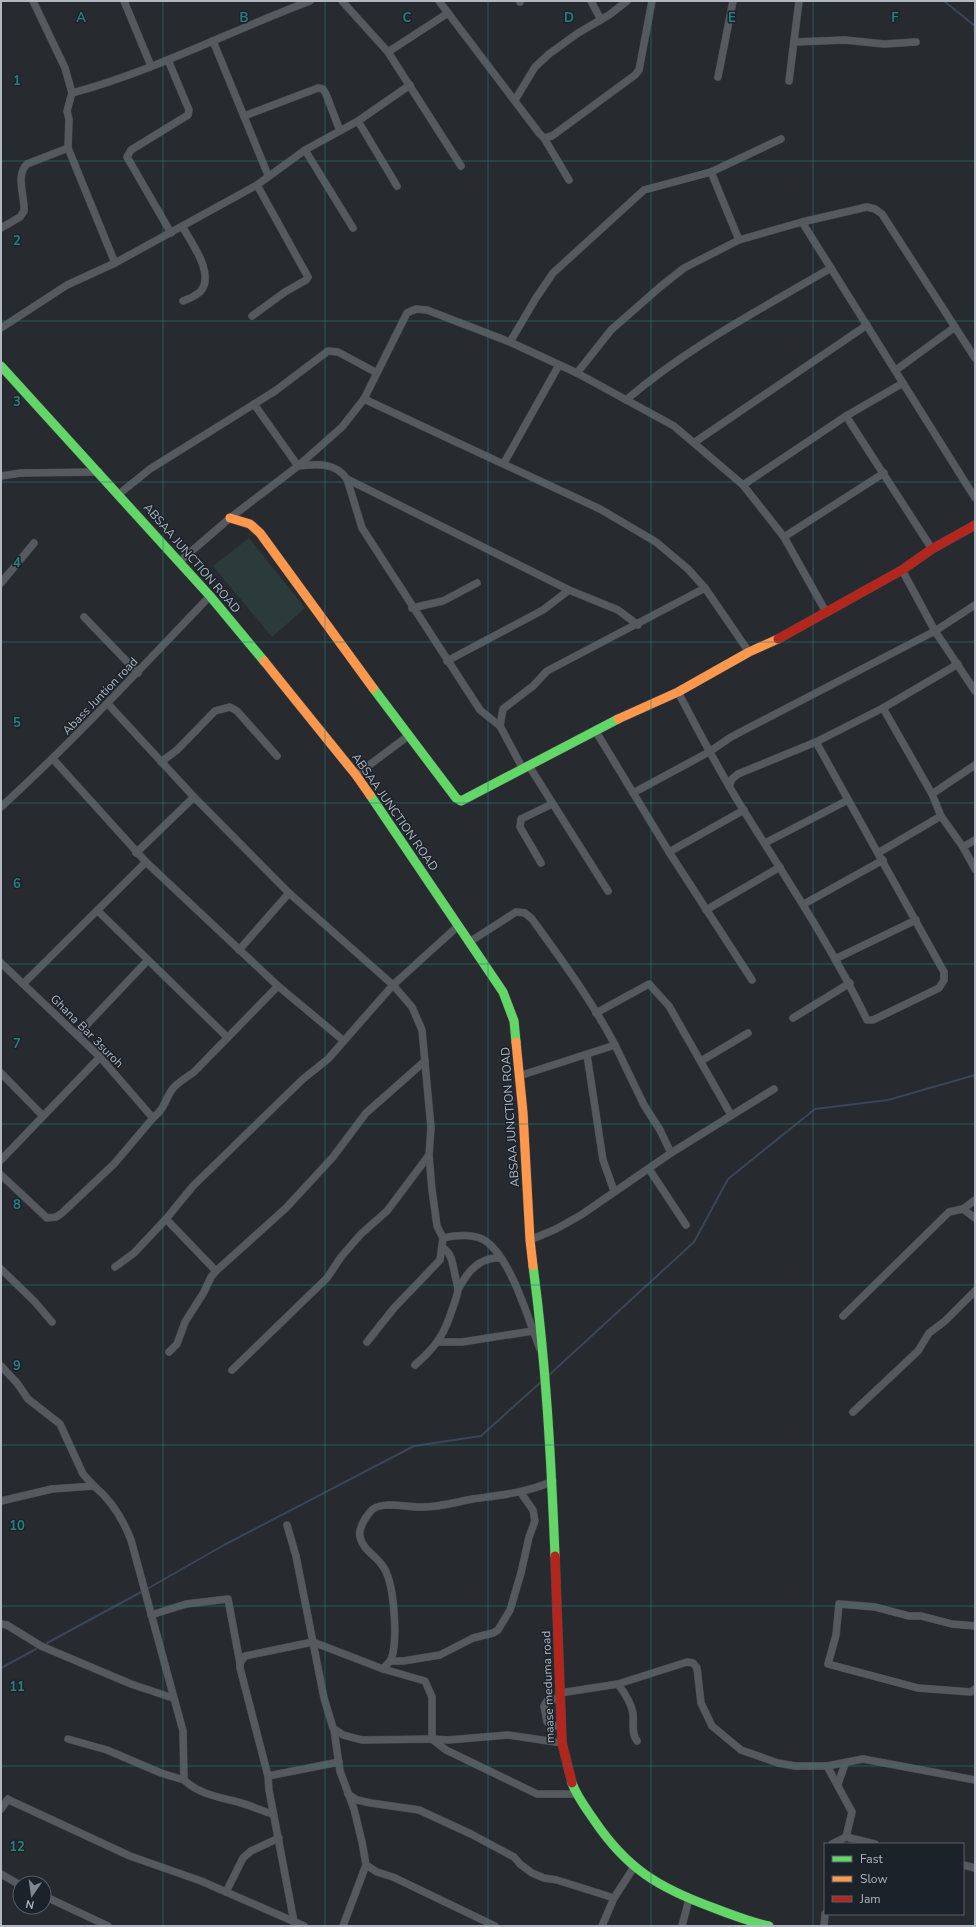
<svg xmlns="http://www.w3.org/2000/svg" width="976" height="1927" viewBox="0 0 976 1927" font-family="'Nunito Sans',sans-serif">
	<rect width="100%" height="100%" fill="#272b30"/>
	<path fill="#2b3b3a" d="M 249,538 L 305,608 L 272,637 L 213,566 Z"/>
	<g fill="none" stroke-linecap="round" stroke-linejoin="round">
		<g stroke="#384657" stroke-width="2">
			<path d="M 944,1 L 975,26"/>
			<path d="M 549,1375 L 694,1242 L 728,1179 L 815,1109 L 888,1100 L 975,1075"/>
			<path d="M 147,1589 L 224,1545 L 414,1446 L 481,1436 L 541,1382"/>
			<path d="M 47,1643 L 143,1591"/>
			<path d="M 1,1668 L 36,1649"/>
		</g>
		<defs>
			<g id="street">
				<path d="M 33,1 L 65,68 L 72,93 L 67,111 L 69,119 L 68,148 L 115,263"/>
				<path d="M 124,1 L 151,66"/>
				<path d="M 342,1 L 388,52 L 461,166"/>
				<path d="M 439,1 L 539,133 L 544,138 L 552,136 L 635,75 L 639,70 L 652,1"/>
				<path d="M 520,1 L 520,2"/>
				<path d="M 591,1 L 601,20"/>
				<path d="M 213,41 L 268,175"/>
				<path d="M 795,42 L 845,40 L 884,44 L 916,42"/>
				<path d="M 388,52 L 448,13"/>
				<path d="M 168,60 L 189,110 L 188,115 L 131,150 L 127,157 L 171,233"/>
				<path d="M 718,77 L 733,1"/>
				<path d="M 789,81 L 799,1"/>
				<path d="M 72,93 C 154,71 230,31 310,1"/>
				<path d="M 515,100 L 535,67 L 549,54 L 578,33 L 609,15 L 627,1"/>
				<path d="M 244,116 L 318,88 L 323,89 L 326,94 L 340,131"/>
				<path d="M 358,121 L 397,186"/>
				<path d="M 544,138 L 569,180"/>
				<path d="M 305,150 L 353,228"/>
				<path d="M 711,172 L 739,240"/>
				<path d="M 802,222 L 975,498"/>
				<path d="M 182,226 C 191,242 216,275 200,292 C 195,296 189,299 183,301"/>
				<path d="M 1,228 L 20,217 L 24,211 C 25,195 15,176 27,164 L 68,148"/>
				<path d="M 252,316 L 285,292 L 306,280 L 308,277 L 257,185"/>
				<path d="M 1,328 L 67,285 L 115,263 L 257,185 L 305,150 L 358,121 L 410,85"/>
				<path d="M 510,342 L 536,298 L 553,273 L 644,190 L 711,172 L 781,139"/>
				<path d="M 896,370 L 955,327"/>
				<path d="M 577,373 L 611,330 L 660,287 L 684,268 L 739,240 L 802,222 L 867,207 L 875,209 L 882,214 L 975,358"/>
				<path d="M 364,399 L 600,509 L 656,542 L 688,569 L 705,588 L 749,652"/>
				<path d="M 626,400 C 688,347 761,309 831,268"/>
				<path d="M 254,404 L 298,466 C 317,464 335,462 347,479 L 362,528 L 480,710 L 500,726 L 523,769"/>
				<path d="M 846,416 L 932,549"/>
				<path d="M 695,442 L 867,325"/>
				<path d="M 504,463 L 559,365"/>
				<path d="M 1,476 L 21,473 L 99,472"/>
				<path d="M 347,479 L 569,590 L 618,610 L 638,625"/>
				<path d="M 743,485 L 846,416 L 903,383"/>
				<path d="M 119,494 L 150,469 L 275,391 L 328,351 L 338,352 L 377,373"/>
				<path d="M 784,537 L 884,473"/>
				<path d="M 179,562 L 230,518 L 298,466 L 342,427 L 364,399 L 407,313 L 416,309 L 427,310 L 510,342 L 577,373 L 674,426 L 743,485 L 784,537 L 826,612"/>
				<path d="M 902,570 L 935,631 L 975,691"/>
				<path d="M 1,583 L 34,543"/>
				<path d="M 412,608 L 443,601 L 477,583"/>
				<path d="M 84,617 L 138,673"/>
				<path d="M 447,661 L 543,610 L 569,590"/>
				<path d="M 678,692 C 699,732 720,773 744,811 C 787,880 832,947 867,1020 L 873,1020 L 939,988 L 944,980 L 944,972 L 816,742"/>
				<path d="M 108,704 L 194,797 L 289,893 L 393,985 L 412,1007 L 422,1030 L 431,1128 L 429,1155 L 432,1190 L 437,1226 L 443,1238 L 440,1260 L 394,1308 L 367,1342"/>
				<path d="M 883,708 L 932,794 L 941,816 L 963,847 L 975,869"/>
				<path d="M 500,726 L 503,709 L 533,686 L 547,671 L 705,588"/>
				<path d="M 595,730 L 669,852 L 752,980"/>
				<path d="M 53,759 L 146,862 L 278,986 L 344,1041"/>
				<path d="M 161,762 L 177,750 L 215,711 L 230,707 L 237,711 L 277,756"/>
				<path d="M 529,766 L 608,891"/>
				<path d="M 356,775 L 408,736"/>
				<path d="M 729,786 L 732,779 L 738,774 L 816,742 L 883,708 L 958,664"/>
				<path d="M 633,793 L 709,752 L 731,737 L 935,631 L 975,605"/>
				<path d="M 932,794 L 975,765"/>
				<path d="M 1,807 C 74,740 141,668 210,596"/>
				<path d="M 765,843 L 848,800"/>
				<path d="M 963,847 L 975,840"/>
				<path d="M 669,852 L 744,810"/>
				<path d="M 136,853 L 194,797"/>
				<path d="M 878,853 L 941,816"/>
				<path d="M 541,863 L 520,827 L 521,819 L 552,804"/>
				<path d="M 804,904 L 883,860"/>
				<path d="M 706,910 L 780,867"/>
				<path d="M 98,911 L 227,1037"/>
				<path d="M 471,941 L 516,912 L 525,913 L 532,919 C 561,959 592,1001 615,1045 L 519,1076"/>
				<path d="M 239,950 L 289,893"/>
				<path d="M 835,959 L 916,920"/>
				<path d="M 1,963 L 100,1057 L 153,1118"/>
				<path d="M 23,984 L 146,862"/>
				<path d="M 596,1013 L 649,984 L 669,1006 L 731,1115"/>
				<path d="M 793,1018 L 850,983"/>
				<path d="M 77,1035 L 148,960"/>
				<path d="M 615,1045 L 644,1105 L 660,1130 L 671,1153"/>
				<path d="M 587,1055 L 603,1160 L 614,1191"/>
				<path d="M 425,1061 L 366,1113 L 333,1157 L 286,1208 L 216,1271 L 166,1219 L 193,1186 L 303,1079 L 328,1059 L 393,985 L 458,926"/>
				<path d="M 701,1061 L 748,1033"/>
				<path d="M 1,1073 L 43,1116"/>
				<path d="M 1,1160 L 100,1057"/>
				<path d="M 649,1169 L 686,1225"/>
				<path d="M 1,1175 L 47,1218 L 56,1217 L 62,1213 L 114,1164 L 153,1118 C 164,1109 164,1103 171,1091 C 176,1083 186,1078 194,1072 L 278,986"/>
				<path d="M 963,1209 L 975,1200"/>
				<path d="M 443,1238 C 455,1235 476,1233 487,1242 C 512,1261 528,1319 540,1349"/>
				<path d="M 530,1240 L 556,1229 L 581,1215 L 671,1153 L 774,1089"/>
				<path d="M 115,1267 L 134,1253 L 166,1219"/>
				<path d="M 1,1269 L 35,1302 L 52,1322"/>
				<path d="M 458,1290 C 467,1272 479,1257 500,1258"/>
				<path d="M 843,1316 L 949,1212 L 963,1209 L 975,1218"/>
				<path d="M 438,1342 L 462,1342 L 533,1331"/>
				<path d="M 169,1352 L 177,1344 L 185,1322 L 204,1292 L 211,1277 L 216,1271"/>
				<path d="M 415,1365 C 437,1346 445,1333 453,1307 C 455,1301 458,1294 458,1289 C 457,1283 455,1276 454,1270 C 452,1260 451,1253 442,1247"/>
				<path d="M 1,1366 L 17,1383 L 28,1399 L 60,1424 L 83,1474 L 94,1486"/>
				<path d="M 232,1370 L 327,1278 L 341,1257 L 361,1234 L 387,1211 L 429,1155"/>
				<path d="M 853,1412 L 918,1351 L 929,1333 L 945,1321 L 975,1291"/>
				<path d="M 1,1501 L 52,1489 L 94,1486 C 111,1500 123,1519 131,1540 L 183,1731 L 184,1780 C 199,1794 218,1797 238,1802 C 250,1805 261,1811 273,1814"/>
				<path d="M 287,1525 L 296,1556 L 324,1698 L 333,1728 L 343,1735 L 362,1740 L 432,1739 L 446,1750 L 537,1794 L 576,1794"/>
				<path d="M 151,1615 L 186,1604 L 228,1599 L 240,1663"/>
				<path d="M 1,1624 L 7,1625 L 41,1646 L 131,1684 L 173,1698"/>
				<path d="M 975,1626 L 952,1624 L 921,1616 L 909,1616 L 875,1607 L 839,1604 L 836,1635 L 828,1664 L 918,1688 L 971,1692 L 975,1689"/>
				<path d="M 390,1661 L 403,1661 L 440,1655 L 473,1638 L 493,1633 L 498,1630 L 510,1610 L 521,1573 L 529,1537 L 535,1521 L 533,1510 L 521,1493"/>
				<path d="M 383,1669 C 385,1666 389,1663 391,1660 C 398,1641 395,1581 382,1565 C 375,1555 363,1550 360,1537 C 358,1529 365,1518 370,1512 C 378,1500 407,1507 419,1507 C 438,1508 455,1502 473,1499 C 501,1495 526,1493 553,1481"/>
				<path d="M 618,1684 C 624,1692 631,1702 633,1713 C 634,1723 631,1733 637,1741"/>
				<path d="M 560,1693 L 618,1684 L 687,1662 L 693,1663 L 697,1668 L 701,1703 L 712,1726 L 741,1750 L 778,1763 L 795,1766 L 827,1766 L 863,1759 L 975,1780"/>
				<path d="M 559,1698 L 547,1701 L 544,1706 L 547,1722 L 553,1726 L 561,1726"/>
				<path d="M 334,1730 L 340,1771 L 354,1809 L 362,1842 L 366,1865 L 377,1872 L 393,1877 L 495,1926"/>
				<path d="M 68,1739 L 107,1750 L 161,1773 L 184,1780"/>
				<path d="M 827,1766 L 852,1812 L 846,1837"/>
				<path d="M 268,1776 L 339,1762"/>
				<path d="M 838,1784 L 845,1764"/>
				<path d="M 348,1794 L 357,1800 L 371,1803 L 419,1810 L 471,1834 L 514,1857 L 520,1864 L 532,1873 L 544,1878 L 557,1880 L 614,1898"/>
				<path d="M 1,1809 L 8,1799 L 9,1800 L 130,1856 L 201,1881 L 304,1926"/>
				<path d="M 832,1844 L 846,1837 L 875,1844"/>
				<path d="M 963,1865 L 975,1868"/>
				<path d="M 1,1874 L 20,1885"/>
				<path d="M 226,1892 L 243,1858 L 251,1851 L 279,1838"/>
				<path d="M 44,1896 L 108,1926"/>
				<path d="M 294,1922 L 269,1790 L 268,1776 L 240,1668 L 240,1663 L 245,1656 L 313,1642 L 383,1669 L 425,1681 L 432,1697 L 432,1739 L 448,1740 L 508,1735 L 562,1743"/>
				<path d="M 343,1926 L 366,1865"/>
				<path d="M 602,1926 L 614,1898 L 634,1867"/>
				<path d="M 682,1926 L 689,1899"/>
				<path d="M 824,1926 L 825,1914"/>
			</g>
			<g id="fast">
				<path d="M 1,366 L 210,596 L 264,661"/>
				<path d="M 373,688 L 456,798 L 461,801 L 618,719"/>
				<path d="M 370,795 L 503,992 L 514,1021 L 516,1042"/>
				<path d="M 533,1266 C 546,1362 551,1459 555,1556"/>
				<path d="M 572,1783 C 577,1797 586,1808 594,1820 C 627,1869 659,1888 714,1908 C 732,1915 750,1922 769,1926"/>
			</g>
			<g id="slow">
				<path d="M 230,518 L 250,524 L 260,533 L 373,688"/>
				<path d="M 264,661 L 356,775 L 370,795"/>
				<path d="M 618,719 L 678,692 L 749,652 L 778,639"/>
				<path d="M 516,1042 L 523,1113 L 530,1240 L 533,1266"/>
			</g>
			<g id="jam">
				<path d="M 778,639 L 902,570 L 932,549 L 975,525"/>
				<path d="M 555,1556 L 562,1743 L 572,1783"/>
			</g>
		</defs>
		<use href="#street" stroke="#44474b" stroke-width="8"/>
		<use href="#fast" stroke="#44474b" stroke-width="10"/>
		<use href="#slow" stroke="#44474b" stroke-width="10"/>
		<use href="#jam" stroke="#44474b" stroke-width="10"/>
		<use href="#street" stroke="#565a5f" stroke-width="7"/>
		<use href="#fast" stroke="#63d668" stroke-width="9"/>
		<use href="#slow" stroke="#ff974d" stroke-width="9"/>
		<use href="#jam" stroke="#b3261e" stroke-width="9"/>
	</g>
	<path fill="none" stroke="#27807b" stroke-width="1" stroke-opacity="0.55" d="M 163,1 L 163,1926M 325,1 L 325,1926M 488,1 L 488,1926M 651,1 L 651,1926M 813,1 L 813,1926M 1,161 L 975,161M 1,321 L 975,321M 1,482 L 975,482M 1,642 L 975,642M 1,803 L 975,803M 1,964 L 975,964M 1,1124 L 975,1124M 1,1285 L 975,1285M 1,1445 L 975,1445M 1,1606 L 975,1606M 1,1766 L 975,1766"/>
	<g text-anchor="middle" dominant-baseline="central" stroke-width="3" stroke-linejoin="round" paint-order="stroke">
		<g font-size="12" fill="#b1b8c2" stroke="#1c222a">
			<text transform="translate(192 558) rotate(49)">ABSAA JUNCTION ROAD</text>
			<text transform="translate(100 696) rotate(-46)">Abass Juntion road</text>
			<text transform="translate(395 812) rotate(55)">ABSAA JUNCTION ROAD</text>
			<text transform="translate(87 1031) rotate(45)">Ghana Bar 3suroh</text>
			<text transform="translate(510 1117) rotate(-94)">ABSAA JUNCTION ROAD</text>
			<text transform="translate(548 1687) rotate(-92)">maase meduma road</text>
		</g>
	</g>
	<g font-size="13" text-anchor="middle" font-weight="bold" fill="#27807b" stroke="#1c222a" stroke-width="3" stroke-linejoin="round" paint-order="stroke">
		<text x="81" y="22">A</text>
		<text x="244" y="22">B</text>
		<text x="407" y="22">C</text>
		<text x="569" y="22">D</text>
		<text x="732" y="22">E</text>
		<text x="895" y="22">F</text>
		<text x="17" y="85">1</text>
		<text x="17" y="245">2</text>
		<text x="17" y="406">3</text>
		<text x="17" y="567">4</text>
		<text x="17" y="727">5</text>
		<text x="17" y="888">6</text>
		<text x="17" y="1048">7</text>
		<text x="17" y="1209">8</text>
		<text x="17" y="1370">9</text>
		<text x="17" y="1530">10</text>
		<text x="17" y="1691">11</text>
		<text x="17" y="1851">12</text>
	</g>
	<rect width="976" height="1927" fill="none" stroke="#b1b8c2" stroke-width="4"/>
	<rect x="824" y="1843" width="140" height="72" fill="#1c222a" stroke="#585e67"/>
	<rect x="832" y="1856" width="20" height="6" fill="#63d668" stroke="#585e67"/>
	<text x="860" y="1863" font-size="12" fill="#b1b8c2">Fast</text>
	<rect x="832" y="1876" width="20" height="6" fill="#ff974d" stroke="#585e67"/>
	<text x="860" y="1883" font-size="12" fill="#b1b8c2">Slow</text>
	<rect x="832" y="1896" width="20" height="6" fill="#b3261e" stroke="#585e67"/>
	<text x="860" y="1903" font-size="12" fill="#b1b8c2">Jam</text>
	<g transform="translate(32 1895) rotate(193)"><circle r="19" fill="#1c222a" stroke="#585e67"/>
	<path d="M0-3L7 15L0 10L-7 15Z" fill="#81878f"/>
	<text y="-6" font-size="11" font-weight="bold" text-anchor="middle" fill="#b1b8c2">N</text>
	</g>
</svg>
